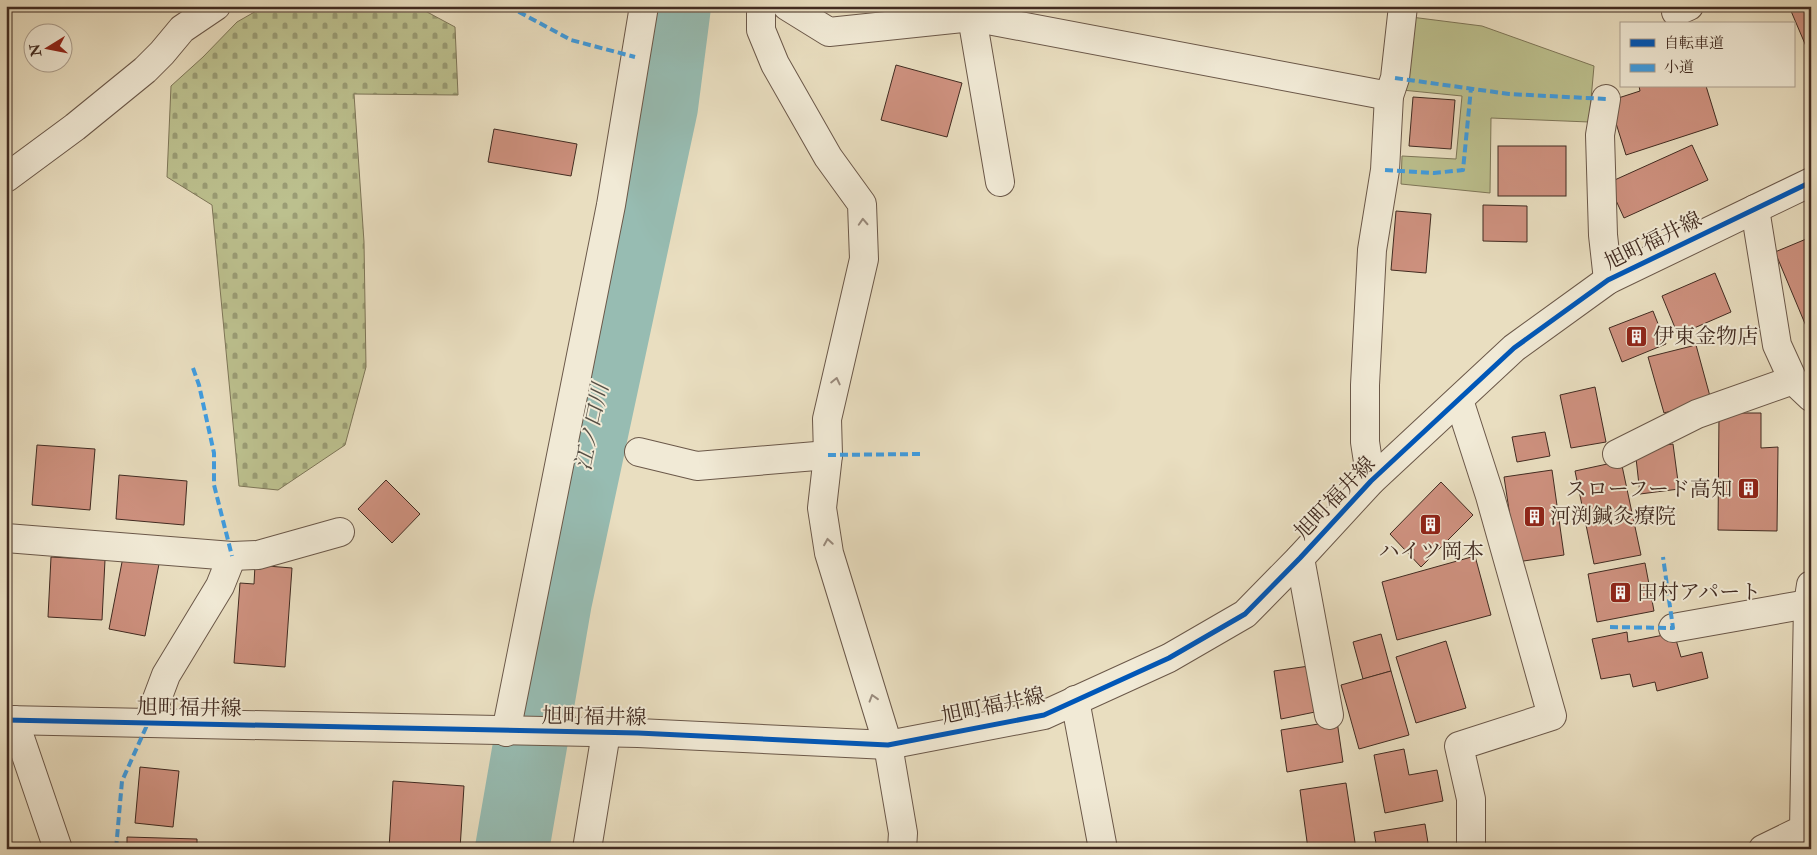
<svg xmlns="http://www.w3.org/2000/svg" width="1817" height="855" viewBox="0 0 1817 855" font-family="'IM FELL Double Pica','Noto Serif JP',serif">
	<defs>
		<pattern id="cemetery-stones" width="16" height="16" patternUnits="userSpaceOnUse" patternTransform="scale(1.25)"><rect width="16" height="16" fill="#bcc08e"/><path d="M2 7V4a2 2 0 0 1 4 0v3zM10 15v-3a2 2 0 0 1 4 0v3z" fill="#9a9c74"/></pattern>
	</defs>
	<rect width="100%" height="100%" fill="#e9dec0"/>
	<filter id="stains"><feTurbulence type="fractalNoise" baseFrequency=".004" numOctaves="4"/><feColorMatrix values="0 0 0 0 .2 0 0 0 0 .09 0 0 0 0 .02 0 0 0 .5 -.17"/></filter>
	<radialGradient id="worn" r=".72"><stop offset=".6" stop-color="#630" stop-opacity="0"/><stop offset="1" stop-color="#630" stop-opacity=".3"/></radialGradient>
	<path fill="url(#cemetery-stones)" stroke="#7e7658" d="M 265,6 L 416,6 L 455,27 L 458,95 L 354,94 L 364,242 L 366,367 L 345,445 L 278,490 L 239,486 L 212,205 L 167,177 L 171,86 L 203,57 L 237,22 Z"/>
	<path fill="#bcc08e" stroke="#7e7658" d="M 1411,17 L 1482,26 L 1594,66 L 1589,122 L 1491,118 L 1490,193 L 1401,184 L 1402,156 L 1456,159 L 1462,96 L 1402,90 Z"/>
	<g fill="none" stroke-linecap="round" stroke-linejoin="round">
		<path stroke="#97bcb2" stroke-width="74" d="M 512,849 L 555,601 L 661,107 L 674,6"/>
	</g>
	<g fill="#ce917f" stroke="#412b21">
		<path d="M 1803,6 L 1811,6 L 1811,58 L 1791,11 Z"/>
		<path d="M 896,65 L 962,83 L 947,137 L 881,120 Z"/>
		<path d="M 1639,86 L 1706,86 L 1718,125 L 1626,155 L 1609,101 L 1640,91 Z"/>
		<path d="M 1413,97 L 1455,100 L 1451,149 L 1409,146 Z"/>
		<path d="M 494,129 L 577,144 L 571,176 L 488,162 Z"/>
		<path d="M 1692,145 L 1708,180 L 1624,218 L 1608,183 Z"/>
		<rect x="1498" y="146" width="68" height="50"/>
		<path d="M 1483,205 L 1527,206 L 1527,242 L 1483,241 Z"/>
		<path d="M 1396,211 L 1431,214 L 1426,273 L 1391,270 Z"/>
		<path d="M 1811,237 L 1811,338 L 1775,252 Z"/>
		<path d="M 1715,273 L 1731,312 L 1678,335 L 1662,296 Z"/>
		<path d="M 1653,311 L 1666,344 L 1622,362 L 1609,328 Z"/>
		<path d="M 1696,345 L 1711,400 L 1664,413 L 1648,357 Z"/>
		<path d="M 1595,387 L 1606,442 L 1571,448 L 1560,395 Z"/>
		<path d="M 1719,413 L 1761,413 L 1761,448 L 1778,447 L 1777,531 L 1718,530 Z"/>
		<path d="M 1545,432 L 1550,456 L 1517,462 L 1512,437 Z"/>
		<path d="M 1673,444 L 1679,489 L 1640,494 L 1635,449 Z"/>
		<path d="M 37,445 L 95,449 L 90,510 L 32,505 Z"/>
		<path d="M 1621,461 L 1641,555 L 1594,564 L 1575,471 Z"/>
		<path d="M 1552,470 L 1564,555 L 1517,562 L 1504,477 Z"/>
		<path d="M 119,475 L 187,481 L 184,525 L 116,519 Z"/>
		<path d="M 386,480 L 420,514 L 392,543 L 358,509 Z"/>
		<path d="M 1441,482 L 1473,515 L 1421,567 L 1390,534 Z"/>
		<path d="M 1475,556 L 1491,615 L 1397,640 L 1382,582 Z"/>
		<path d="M 51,557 L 105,560 L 102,620 L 48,617 Z"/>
		<path d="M 123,557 L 159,564 L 145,636 L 109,629 Z"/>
		<path d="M 1645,563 L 1654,611 L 1597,622 L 1588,574 Z"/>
		<path d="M 255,565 L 292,568 L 285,667 L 234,663 L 240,583 L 254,584 Z"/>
		<path d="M 1627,632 L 1628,642 L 1674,633 L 1681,657 L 1702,652 L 1708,678 L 1657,691 L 1655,682 L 1633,687 L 1630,674 L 1601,679 L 1592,639 Z"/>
		<path d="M 1381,634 L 1391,671 L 1363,679 L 1353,642 Z"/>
		<path d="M 1446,641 L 1466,708 L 1416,723 L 1396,657 Z"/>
		<path d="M 1309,666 L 1315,712 L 1281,719 L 1274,671 Z"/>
		<path d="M 1391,671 L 1409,735 L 1359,749 L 1341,685 Z"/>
		<path d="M 1337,721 L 1343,762 L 1287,772 L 1281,730 Z"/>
		<path d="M 1404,749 L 1409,775 L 1437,770 L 1443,801 L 1385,813 L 1374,755 Z"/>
		<path d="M 140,767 L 179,771 L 173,827 L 135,823 Z"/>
		<path d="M 393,781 L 464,786 L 460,849 L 389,849 Z"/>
		<path d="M 1346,783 L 1356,849 L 1308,849 L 1300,790 Z"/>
		<path d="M 1425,824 L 1429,849 L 1377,849 L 1374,832 Z"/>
		<path d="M 127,837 L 197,839 L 197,849 L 127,849 Z"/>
	</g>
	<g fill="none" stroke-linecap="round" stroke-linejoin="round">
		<defs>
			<g id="minor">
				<path d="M 761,6 L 761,30 L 775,64 L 828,157 L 862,204 L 864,259 L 827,419 L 828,455 L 822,508 L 829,553 L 888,745 L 903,833 L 902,849"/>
				<path d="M 787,6 L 829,32 L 972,17 L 1389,96"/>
				<path d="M 1676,12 L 1689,6"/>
				<path d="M 972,17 L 1000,182"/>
				<path d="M 1606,99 L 1600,135 L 1603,235 L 1608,280"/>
				<path d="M 6,178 L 75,127 L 145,70 L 162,53 L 182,29 L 216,6"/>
				<path d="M 1755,209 L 1777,345 L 1793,380 L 1811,397"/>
				<path d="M 1459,400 L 1490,496 L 1552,716 L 1459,746 L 1471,799 L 1471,849"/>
				<path d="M 639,452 L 697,466 L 828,455"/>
				<path d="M 1617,454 L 1697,414 L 1793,380"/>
				<path d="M 1371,481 L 1365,442 L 1365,385 L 1372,250 L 1385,170 L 1389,96 L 1395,78 L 1403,6"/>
				<path d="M 6,538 L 232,556 L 258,555 L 340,532"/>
				<path d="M 1300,558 L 1329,715"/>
				<path d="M 1673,628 L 1808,604"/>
				<path d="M 1075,700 L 1103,849"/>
				<path d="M 6,720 L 638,733 L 888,745 L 1044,715 L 1169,658 L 1245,614 L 1300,558 L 1371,481 L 1514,348 L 1608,280 L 1811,182"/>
				<path d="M 14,720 L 58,849"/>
				<path d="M 148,723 L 166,675 L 220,586 L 232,556"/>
				<path d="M 506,732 L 611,205 L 644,6"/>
				<path d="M 587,849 L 606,733"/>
				<path d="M 1763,849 L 1804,829 L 1808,604 L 1811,585"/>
			</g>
		</defs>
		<use href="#minor" stroke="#6b5849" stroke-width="30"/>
		<use href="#minor" stroke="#f1ead6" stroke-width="28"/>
		<g stroke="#3f9ce0" stroke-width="4" stroke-dasharray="8 4" stroke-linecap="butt">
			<path d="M 508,6 L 571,40 L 635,57"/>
			<path d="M 1395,78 L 1509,94 L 1606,99"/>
			<path d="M 1385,170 L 1434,173 L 1463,170 L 1471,88"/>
			<path d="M 193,368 L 199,385 L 214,453 L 214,485 L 232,556"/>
			<path d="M 828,455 L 922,454"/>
			<path d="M 1610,627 L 1673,628 L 1663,557"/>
			<path d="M 116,849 L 122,781 L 148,723"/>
		</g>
		<defs>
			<path id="cycleway" d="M 6,720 L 638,733 L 888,745 L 1044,715 L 1169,658 L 1245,614 L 1300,558 L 1371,481 L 1514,348 L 1608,280 L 1811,182"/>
		</defs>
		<use href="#cycleway" stroke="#f1ead6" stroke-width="8"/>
		<use href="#cycleway" stroke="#0057b8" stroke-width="5"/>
	</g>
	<defs><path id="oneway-chevron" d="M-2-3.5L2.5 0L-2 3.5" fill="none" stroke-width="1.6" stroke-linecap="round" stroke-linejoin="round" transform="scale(1.25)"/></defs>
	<g stroke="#998a7c">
		<use href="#oneway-chevron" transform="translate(863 222) rotate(-93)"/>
		<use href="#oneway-chevron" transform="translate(836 381) rotate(-77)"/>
		<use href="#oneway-chevron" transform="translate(828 542) rotate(-99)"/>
		<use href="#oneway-chevron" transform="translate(873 698) rotate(-107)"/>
	</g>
	<defs>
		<symbol id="building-square" viewBox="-11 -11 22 22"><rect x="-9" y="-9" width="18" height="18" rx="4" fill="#8f2418" stroke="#f1ead6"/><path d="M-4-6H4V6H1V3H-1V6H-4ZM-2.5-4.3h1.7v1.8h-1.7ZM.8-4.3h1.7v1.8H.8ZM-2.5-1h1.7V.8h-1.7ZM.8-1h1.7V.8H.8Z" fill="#fff"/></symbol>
	</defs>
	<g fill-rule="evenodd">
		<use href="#building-square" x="1624" y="324" width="25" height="25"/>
		<use href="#building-square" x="1736" y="476" width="25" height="25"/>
		<use href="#building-square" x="1522" y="504" width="25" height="25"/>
		<use href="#building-square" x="1418" y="512" width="25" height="25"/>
		<use href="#building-square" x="1608" y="580" width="25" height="25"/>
	</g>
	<g text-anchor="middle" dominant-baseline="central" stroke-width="4" stroke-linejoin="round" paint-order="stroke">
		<g font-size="21" fill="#412b21" stroke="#f1ead6">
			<text transform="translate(1653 241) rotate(-26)">旭町福井線</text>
			<text transform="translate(1335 498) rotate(-46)">旭町福井線</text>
			<text transform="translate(993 706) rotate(-12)">旭町福井線</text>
			<text transform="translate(189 708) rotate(1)">旭町福井線</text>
			<text transform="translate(594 717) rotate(1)">旭町福井線</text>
		</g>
		<g font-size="21" fill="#412b21" stroke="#f1ead6" text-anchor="start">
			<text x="1653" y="336">伊東金物店</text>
			<text x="1732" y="489" text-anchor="end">スローフード高知</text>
			<text x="1550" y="516">河渕鍼灸療院</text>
			<text x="1431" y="551" text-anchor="middle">ハイツ岡本</text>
			<text x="1637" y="592">田村アパート</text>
		</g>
		<g font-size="22" font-style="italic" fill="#564f45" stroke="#f1ead6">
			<text transform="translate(592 427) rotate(-78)">江ノ口川</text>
		</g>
	</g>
	<rect width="1817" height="855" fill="none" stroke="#e9dec0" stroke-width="25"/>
	<rect x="8" y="8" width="1802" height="840" fill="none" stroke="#412b21" stroke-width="2.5"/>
	<rect x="12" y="12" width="1792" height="830" fill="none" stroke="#412b21"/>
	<rect x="1620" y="22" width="175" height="65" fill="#f1ead6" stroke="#ab9e8e"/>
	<rect x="1630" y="39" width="25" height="8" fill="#0057b8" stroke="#ab9e8e"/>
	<text x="1664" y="48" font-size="15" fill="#412b21">自転車道</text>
	<rect x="1630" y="64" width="25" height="8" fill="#3f9ce0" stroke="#ab9e8e"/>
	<text x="1664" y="72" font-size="15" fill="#412b21">小道</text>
	<g transform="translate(48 48) rotate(260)"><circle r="24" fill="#f1ead6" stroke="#ab9e8e"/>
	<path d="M0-4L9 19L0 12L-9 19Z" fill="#8f2418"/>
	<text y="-8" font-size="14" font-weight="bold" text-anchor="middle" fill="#412b21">N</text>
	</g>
	<rect width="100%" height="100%" filter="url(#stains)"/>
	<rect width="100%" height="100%" fill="url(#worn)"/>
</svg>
